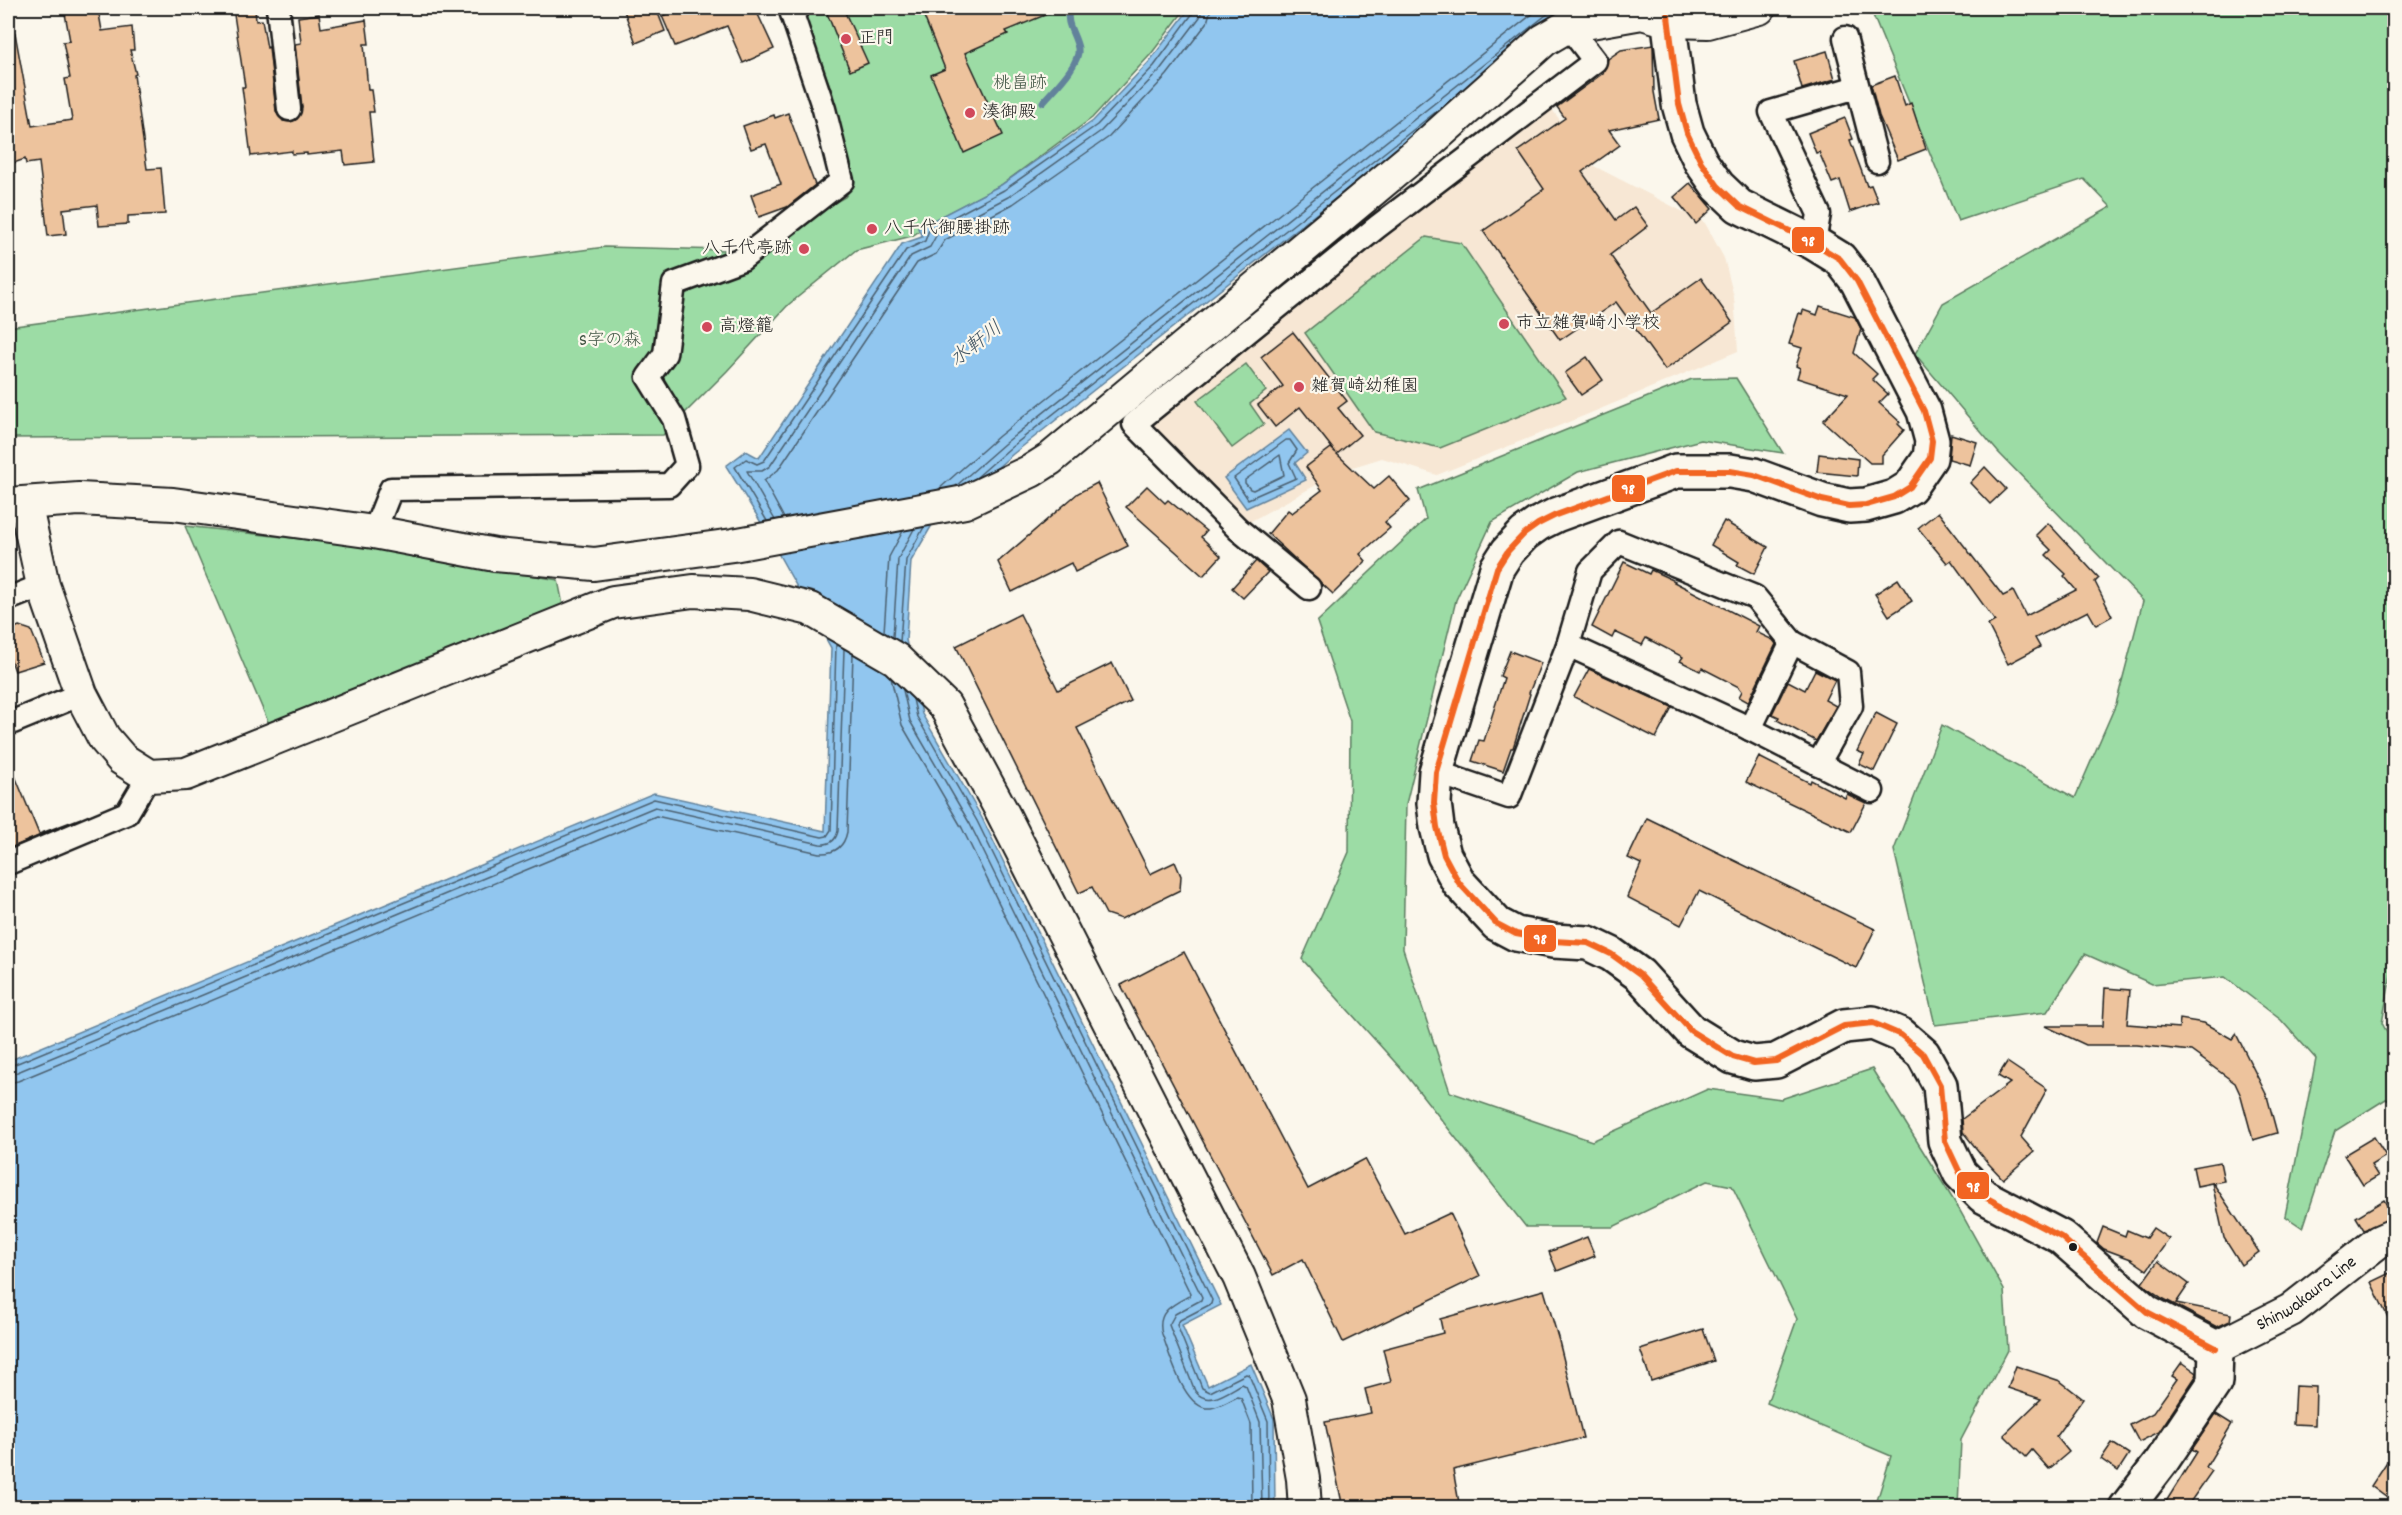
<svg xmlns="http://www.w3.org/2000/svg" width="2402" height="1515" viewBox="0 0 2402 1515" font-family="Dekko,'Klee One',sans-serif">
	<rect width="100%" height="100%" fill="#fbf7ec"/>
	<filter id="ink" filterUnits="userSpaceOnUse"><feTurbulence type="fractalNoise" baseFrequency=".0167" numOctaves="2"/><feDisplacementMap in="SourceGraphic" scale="12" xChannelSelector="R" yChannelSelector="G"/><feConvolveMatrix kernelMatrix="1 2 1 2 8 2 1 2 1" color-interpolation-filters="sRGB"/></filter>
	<g filter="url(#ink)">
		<path fill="#f7e7d4" d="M 1548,104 L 1594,166 L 1705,223 L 1724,258 L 1734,297 L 1738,351 L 1586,415 L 1437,475 L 1382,458 L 1343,470 L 1244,525 L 1149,424 Z"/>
		<g fill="#9cdca5" stroke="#5c7c60" stroke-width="1.5">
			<path d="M 820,8 L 1186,8 L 1151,54 L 1092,118 L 1001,185 L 940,217 L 912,236 L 856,250 L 788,305 L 727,371 L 663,435 L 8,438 L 8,327 L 605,247 L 766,251 L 825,208 L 845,197 L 851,189 L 833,94 L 803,16 Z"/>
			<path d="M 1870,8 L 2394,8 L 2394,959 L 2382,1023 L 2394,1046 L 2394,1104 L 2386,1099 L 2335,1131 L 2303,1228 L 2285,1216 L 2316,1059 L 2281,1020 L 2225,977 L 2152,984 L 2085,954 L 2047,1012 L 1935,1025 L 1894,850 L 1942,725 L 2075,798 L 2116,704 L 2143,601 L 1998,452 L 1915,354 L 1943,303 L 2111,207 L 2084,179 L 1958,221 Z"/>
			<path d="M 1426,237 L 1461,243 L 1566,397 L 1440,448 L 1374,432 L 1305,333 Z"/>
			<path d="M 1246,364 L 1266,391 L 1250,404 L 1264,424 L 1232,448 L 1197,401 Z"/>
			<path d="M 1736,378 L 1783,453 L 1701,440 L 1578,472 L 1492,522 L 1456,600 L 1406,804 L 1403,949 L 1450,1092 L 1592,1141 L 1708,1089 L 1781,1099 L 1872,1069 L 1959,1209 L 2004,1290 L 2008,1350 L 1961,1440 L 1958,1507 L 1875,1507 L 1891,1456 L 1767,1403 L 1797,1319 L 1732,1186 L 1707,1181 L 1613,1227 L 1526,1227 L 1403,1071 L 1302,959 L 1349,852 L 1350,721 L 1317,622 L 1426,519 L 1418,490 L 1692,379 Z"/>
			<path d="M 185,526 L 381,548 L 558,580 L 563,605 L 269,724 Z"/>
		</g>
		<g fill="#91c6ef" stroke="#62829b" stroke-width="1.5">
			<path d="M 1190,8 L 1576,8 L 1013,454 L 932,525 L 911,561 L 906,640 L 922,714 L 982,818 L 1221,1305 L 1182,1325 L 1208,1386 L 1251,1364 L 1274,1419 L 1275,1507 L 8,1508 L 8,1061 L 654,793 L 825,831 L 831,648 L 756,514 L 726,466 L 746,451 L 759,458 L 902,244 L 922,237 L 918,228 L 1001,185 L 1093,121 L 1149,62 Z"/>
			<path d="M 1289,430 L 1307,453 L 1295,463 L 1306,480 L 1246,508 L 1224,478 Z"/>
		</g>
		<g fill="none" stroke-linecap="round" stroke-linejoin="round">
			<g stroke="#4b6070" stroke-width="1.5">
				<path d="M 1286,440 L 1290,440 L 1297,450 L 1289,463 L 1296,478 L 1248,499 L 1234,478 Z"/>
				<path d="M 1280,455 L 1284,475 L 1253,490 L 1250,489 L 1245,483 L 1245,480 Z"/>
				<path d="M 977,477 L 1009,449 L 1456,96"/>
				<path d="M 956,486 L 1004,444 L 1555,8"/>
				<path d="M 939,489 L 999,436 L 1540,8"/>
				<path d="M 784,518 L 764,481 L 778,470 L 917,263 L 936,254 L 945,240 L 1013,204 L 1109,137 L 1167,75 L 1207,23 L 1211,8"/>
				<path d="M 775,520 L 747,471 L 762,471 L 770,466 L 911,256 L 930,247 L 937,234 L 1008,197 L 1101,131 L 1159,71 L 1200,17 L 1202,8"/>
				<path d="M 767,521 L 735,467 L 746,459 L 757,464 L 764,461 L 906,250 L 925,241 L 929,230 L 1004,190 L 1097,125 L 1154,66 L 1193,13 L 1195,8"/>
				<path d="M 884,632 L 889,557 L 903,531"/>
				<path d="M 893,637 L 898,559 L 914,529"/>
				<path d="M 900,642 L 906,560 L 924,527"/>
				<path d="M 891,678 L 902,725 L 962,828 L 1190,1293 L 1189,1296 C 1172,1305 1156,1312 1162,1334 C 1170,1354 1184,1411 1211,1408 C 1220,1407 1229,1401 1237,1397 L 1241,1398 L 1251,1424 L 1252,1508"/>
				<path d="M 903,690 L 910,721 L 970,824 L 1202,1297 L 1201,1300 L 1175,1314 L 1169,1325 L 1195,1391 C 1208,1408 1227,1392 1242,1384 L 1246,1386 L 1260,1422 L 1262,1508"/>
				<path d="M 913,699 L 917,717 L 977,821 L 1212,1300 L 1211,1304 L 1180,1320 L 1177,1325 L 1202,1388 L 1210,1392 L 1246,1374 L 1249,1375 L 1268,1421 L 1269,1508"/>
				<path d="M 8,1067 L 654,799 L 822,837 L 827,836 L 831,830 L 836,644"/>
				<path d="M 8,1074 L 15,1073 L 655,807 L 820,844 C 830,845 836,840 838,831 L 844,649"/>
				<path d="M 8,1083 L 18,1081 L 656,816 L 819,853 C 835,854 844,847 847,832 L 853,654"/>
			</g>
			<path stroke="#62829b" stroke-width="7" d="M 1043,102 C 1053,90 1081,64 1078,48 C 1075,33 1065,24 1069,8"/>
		</g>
		<g fill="#edc39d" stroke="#1c1c1c" stroke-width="1.5">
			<path d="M 64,8 L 98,8 L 102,31 L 132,27 L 134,50 L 130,50 L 136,74 L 134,75 L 147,169 L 161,168 L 165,214 L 128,216 L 128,224 L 99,226 L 97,205 L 63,209 L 66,234 L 48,236 L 39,162 L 26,164 L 25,159 L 8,165 L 8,34 L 15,33 L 32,126 L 72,120 L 65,79 L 70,78 L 63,42 L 70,41 Z"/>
			<path d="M 233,8 L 255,8 L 256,21 L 262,20 L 267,48 L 269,47 L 276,111 L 283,121 L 290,122 L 297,119 L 302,108 L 295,44 L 301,43 L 298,17 L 319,14 L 321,28 L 366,20 L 369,44 L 364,44 L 368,90 L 371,90 L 374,112 L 369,112 L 374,162 L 345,165 L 343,151 L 307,155 L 307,153 L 292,154 L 292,151 L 251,156 L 242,87 L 245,87 Z"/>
			<path d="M 623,8 L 656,8 L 665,31 L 636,43 Z"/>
			<path d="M 683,8 L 755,8 L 774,49 L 743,63 L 727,26 L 675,46 L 662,16 Z"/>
			<path d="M 825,8 L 843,8 L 868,63 L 850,71 Z"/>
			<path d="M 937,8 L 1062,8 L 1006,31 L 1008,34 L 965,53 L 1003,135 L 964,153 L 931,75 L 945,69 L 923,14 Z"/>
			<path d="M 1653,45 L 1654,92 L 1659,119 L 1609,130 L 1620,145 L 1582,172 L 1616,220 L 1634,207 L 1648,226 L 1610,255 L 1651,313 L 1701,278 L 1732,322 L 1665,370 L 1616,302 L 1560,340 L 1483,231 L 1544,189 L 1518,151 L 1565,118 L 1557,107 L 1603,73 L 1608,59 L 1621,50 Z"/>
			<path d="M 1827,51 L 1835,79 L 1802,89 L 1794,61 Z"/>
			<path d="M 1895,76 L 1905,106 L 1911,103 L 1926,149 L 1898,160 L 1879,116 L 1871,85 Z"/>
			<path d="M 788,113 L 815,185 L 787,207 L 759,217 L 751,195 L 781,184 L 766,144 L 751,149 L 743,126 L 774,115 L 775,118 Z"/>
			<path d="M 1845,118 L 1853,139 L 1850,140 L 1867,186 L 1871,185 L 1878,202 L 1850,212 L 1840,180 L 1832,183 L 1819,152 L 1816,153 L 1808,133 Z"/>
			<path d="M 1690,183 L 1712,209 L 1696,224 L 1674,197 Z"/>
			<path d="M 1820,306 L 1855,317 L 1861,329 L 1854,353 L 1877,374 L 1872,379 L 1888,394 L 1879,403 L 1900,422 L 1898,424 L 1904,430 L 1882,455 L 1882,463 L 1870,463 L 1823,421 L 1848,394 L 1797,378 L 1800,368 L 1796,366 L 1802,348 L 1789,344 L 1799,313 L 1802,314 L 1803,310 L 1817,315 Z"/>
			<path d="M 1293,332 L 1347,401 L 1338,408 L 1360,435 L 1337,454 L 1374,489 L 1389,476 L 1410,501 L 1385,522 L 1390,528 L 1360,554 L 1366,561 L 1333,594 L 1268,534 L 1288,510 L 1292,513 L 1322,490 L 1306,467 L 1331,448 L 1336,453 L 1300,407 L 1275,427 L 1258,405 L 1283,386 L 1261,357 Z"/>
			<path d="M 1587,357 L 1603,380 L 1581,395 L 1565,373 Z"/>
			<path d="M 1951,434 L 1977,442 L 1970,465 L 1949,459 Z"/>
			<path d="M 1819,454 L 1858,459 L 1857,476 L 1817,472 Z"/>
			<path d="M 1985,467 L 2006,489 L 1990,504 L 1970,483 Z"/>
			<path d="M 1097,483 L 1128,546 L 1075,572 L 1071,563 L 1012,592 L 998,562 L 1078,493 Z"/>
			<path d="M 1147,486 L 1165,503 L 1168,500 L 1206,531 L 1201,537 L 1221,556 L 1203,576 L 1126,507 Z"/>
			<path d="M 1938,512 L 2003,596 L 2013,591 L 2026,616 L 2076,590 L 2064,576 L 2066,574 L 2046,555 L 2051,550 L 2036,535 L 2048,523 L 2099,578 L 2095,582 L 2112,616 L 2096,625 L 2088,611 L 2035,638 L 2040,647 L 2008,664 L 1988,625 L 1995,621 L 1951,560 L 1947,563 L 1918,528 Z"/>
			<path d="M 1724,521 L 1768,547 L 1754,574 L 1737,565 L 1739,562 L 1711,545 Z"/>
			<path d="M 1256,561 L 1268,572 L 1243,598 L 1232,588 Z"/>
			<path d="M 1624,562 L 1649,574 L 1651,570 L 1675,581 L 1674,582 L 1759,626 L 1756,632 L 1773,640 L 1776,644 L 1748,702 L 1739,697 L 1742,691 L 1739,687 L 1702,668 L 1700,671 L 1680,661 L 1683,657 L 1646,638 L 1642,645 L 1615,632 L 1612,638 L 1592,627 Z"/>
			<path d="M 1898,579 L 1912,601 L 1889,616 L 1875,594 Z"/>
			<path d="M 1020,614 L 1058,690 L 1112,663 L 1131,701 L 1077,728 L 1150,874 L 1175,862 L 1181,876 L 1180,890 L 1121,919 L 1106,914 L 1092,887 L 1079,893 L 956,646 Z"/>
			<path d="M 19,626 L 31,630 L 44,662 L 15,671 L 8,652 L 8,631 Z"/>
			<path d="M 1510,651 L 1541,663 L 1529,693 L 1530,694 L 1513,748 L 1511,748 L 1503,771 L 1472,761 L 1479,740 L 1484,741 L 1504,678 L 1500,676 Z"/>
			<path d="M 1589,669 L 1672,707 L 1656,738 L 1574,697 Z"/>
			<path d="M 1815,670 L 1835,680 L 1825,700 L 1836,706 L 1816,741 L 1777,720 L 1779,717 L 1772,714 L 1788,681 L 1805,690 Z"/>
			<path d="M 1876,713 L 1897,724 L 1874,771 L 1859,764 L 1864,754 L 1857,751 Z"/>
			<path d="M 1759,757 L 1810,783 L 1811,780 L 1845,798 L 1847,794 L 1866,803 L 1851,832 L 1746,782 Z"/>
			<path d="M 8,759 L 39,834 L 81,818 L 8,849 Z"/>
			<path d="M 1647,818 L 1875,929 L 1856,968 L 1699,891 L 1681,925 L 1627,897 L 1641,864 L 1628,858 Z"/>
			<path d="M 1184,952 L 1308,1189 L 1365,1159 L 1405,1234 L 1450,1213 L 1480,1276 L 1343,1342 L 1303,1259 L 1273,1275 L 1121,985 Z"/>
			<path d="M 2105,988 L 2130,990 L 2127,1024 L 2179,1028 L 2180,1019 L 2204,1023 L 2232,1039 L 2236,1034 L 2267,1096 L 2277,1133 L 2253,1140 L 2241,1096 L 2235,1083 L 2191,1051 L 2137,1045 L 2086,1045 L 2045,1026 L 2103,1026 Z"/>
			<path d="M 2007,1062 L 2047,1089 L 2021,1137 L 2034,1152 L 2003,1179 L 1988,1163 L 1963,1132 L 1962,1119 L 2010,1083 L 1998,1076 Z"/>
			<path d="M 2374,1137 L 2386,1156 L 2371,1165 L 2378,1176 L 2363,1185 L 2344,1155 Z"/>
			<path d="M 2220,1162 L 2224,1181 L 2213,1183 L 2259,1252 L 2241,1265 L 2224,1238 L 2212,1183 L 2197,1186 L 2193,1167 Z"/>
			<path d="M 2384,1200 L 2394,1217 L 2364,1230 L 2356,1217 Z"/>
			<path d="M 2103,1227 L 2125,1236 L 2127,1230 L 2146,1238 L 2153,1228 L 2169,1239 L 2147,1270 L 2131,1259 L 2104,1249 L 2097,1243 Z"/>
			<path d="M 1587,1237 L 1595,1256 L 1557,1271 L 1549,1252 Z"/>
			<path d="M 2158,1261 L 2189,1284 L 2176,1303 L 2231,1314 L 2230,1321 L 2217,1327 L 2162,1298 L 2148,1288 L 2142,1283 Z"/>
			<path d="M 2394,1271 L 2394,1330 L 2371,1282 Z"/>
			<path d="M 1544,1290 L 1559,1341 L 1583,1438 L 1453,1470 L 1460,1508 L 1343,1508 L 1325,1422 L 1371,1413 L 1365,1389 L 1391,1382 L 1383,1349 L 1443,1333 L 1440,1319 Z"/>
			<path d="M 1703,1329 L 1714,1361 L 1651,1381 L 1640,1349 Z"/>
			<path d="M 2182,1362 L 2197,1373 L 2196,1376 L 2159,1432 L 2139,1442 L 2130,1425 L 2153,1413 L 2177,1379 L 2172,1376 Z"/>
			<path d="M 2016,1366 L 2060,1381 L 2083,1399 L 2056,1436 L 2069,1452 L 2049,1469 L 2032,1450 L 2026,1457 L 2004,1435 L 2041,1399 L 2008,1388 Z"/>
			<path d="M 2295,1386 L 2316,1387 L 2315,1425 L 2293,1424 Z"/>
			<path d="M 2216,1414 L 2232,1424 L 2206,1467 L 2212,1471 L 2186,1508 L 2162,1508 L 2197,1452 L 2192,1449 Z"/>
			<path d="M 2112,1443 L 2129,1454 L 2118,1471 L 2101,1459 Z"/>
			<path d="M 2394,1451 L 2394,1503 L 2371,1486 Z"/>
		</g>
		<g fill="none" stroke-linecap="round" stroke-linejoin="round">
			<defs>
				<g id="street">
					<path d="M 278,8 L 289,109"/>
					<path d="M 1845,38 L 1877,161"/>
					<path d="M 1814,243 L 1819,214 L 1771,112 L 1857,87"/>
					<path d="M 374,532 L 391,489 L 669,485 L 687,465 L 674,419 L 648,377 L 665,354 L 674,284 L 742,259 L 842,181 L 824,109 L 791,11 L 798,8"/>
					<path d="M 1309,588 L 1238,529 L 1134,424 L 1377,227 L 1595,61 L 1568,26"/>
					<path d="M 8,599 L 43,585"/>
					<path d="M 1792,642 L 1848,672 L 1851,706 L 1818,764"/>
					<path d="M 1568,645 L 1590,571 L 1619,542 L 1755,597 L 1792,642 L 1750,729"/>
					<path d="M 8,724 L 81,694"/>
					<path d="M 1436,772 L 1509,797 L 1568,645 L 1738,723 L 1872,791"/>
					<path d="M 8,863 L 127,813 L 149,776"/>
				</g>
				<g id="secondary">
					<path d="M 25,503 L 43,585 L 81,694 L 104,738 L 122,759 L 149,776 L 186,774 L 613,602 L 693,591 L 749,594 L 810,609 L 896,659 L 945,706 L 1000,808 L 1239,1277 L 1289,1399 L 1303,1479 L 1305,1508"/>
					<path d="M 8,504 L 79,499 L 173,504 L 374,532 L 495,555 L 594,564 L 733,545 L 965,502 L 1031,471 L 1050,459 L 1416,154 L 1544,40 L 1568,26 L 1642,13 L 1670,21 L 1708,22 L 1759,8"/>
					<path id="s1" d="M 2216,1348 L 2291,1310 L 2378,1242 L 2394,1235"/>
				</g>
				<path id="primary" d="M 1667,8 L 1679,104 L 1687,133 L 1701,162 L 1718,186 L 1739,206 L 1814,243 L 1840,259 L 1857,281 L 1924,411 L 1932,441 L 1930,458 L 1910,487 L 1894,497 L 1866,505 L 1849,506 L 1822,500 L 1754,475 L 1730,471 L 1676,471 L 1556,515 L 1538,524 L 1524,534 L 1508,551 L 1497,568 L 1436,772 L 1434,803 L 1437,827 L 1444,855 L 1459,883 L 1497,924 L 1516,934 L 1553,941 L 1588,943 L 1611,954 L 1640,975 L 1691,1031 L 1733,1057 L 1754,1063 L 1776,1061 L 1844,1026 L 1873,1023 L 1901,1035 L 1923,1054 L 1940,1085 L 1945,1141 L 1960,1173 L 1983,1196 L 2061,1237 L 2147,1312 L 2216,1348 L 2215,1382 L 2162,1461 L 2126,1508"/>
			</defs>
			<use href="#street" stroke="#1c1c1c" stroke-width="27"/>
			<use href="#secondary" stroke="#1c1c1c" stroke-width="36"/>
			<use href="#primary" stroke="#1c1c1c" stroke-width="38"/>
			<use href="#street" stroke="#fbf7ec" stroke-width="22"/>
			<use href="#secondary" stroke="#fbf7ec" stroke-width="32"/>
			<use href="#primary" stroke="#fbf7ec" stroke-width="33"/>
			<defs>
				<path id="bus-1" d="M 1667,8 L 1679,104 L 1687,133 L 1701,162 L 1718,186 L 1739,206 L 1814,243 L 1840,259 L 1857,281 L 1924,411 L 1932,441 L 1930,458 L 1910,487 L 1894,497 L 1866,505 L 1849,506 L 1822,500 L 1754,475 L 1730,471 L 1676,471 L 1556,515 L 1538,524 L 1524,534 L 1508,551 L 1497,568 L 1436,772 L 1434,803 L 1437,827 L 1444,855 L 1459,883 L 1497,924 L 1516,934 L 1553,941 L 1588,943 L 1611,954 L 1640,975 L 1691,1031 L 1733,1057 L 1754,1063 L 1776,1061 L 1844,1026 L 1873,1023 L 1901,1035 L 1923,1054 L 1940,1085 L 1945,1141 L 1960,1173 L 1983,1196 L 2061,1237 L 2147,1312 L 2216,1348"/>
			</defs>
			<use href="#bus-1" stroke="#fbf7ec" stroke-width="10"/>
			<use href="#bus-1" stroke="#f26522" stroke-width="6"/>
		</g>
	</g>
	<g fill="#d1495b" stroke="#fbf7ec" stroke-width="2">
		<circle cx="846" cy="39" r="6"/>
		<circle cx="970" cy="113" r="6"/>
		<circle cx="872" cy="229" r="6"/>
		<circle cx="804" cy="249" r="6"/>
		<circle cx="1504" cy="324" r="6"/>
		<circle cx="707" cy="327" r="6"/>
		<circle cx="1299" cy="387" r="6"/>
	</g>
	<circle fill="#1c1c1c" stroke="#fbf7ec" stroke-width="2" cx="2073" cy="1247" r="5"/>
	<g text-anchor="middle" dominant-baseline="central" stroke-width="4.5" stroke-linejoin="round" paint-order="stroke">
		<g font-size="18" fill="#1c1c1c" stroke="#fbf7ec" text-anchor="start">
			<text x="858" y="39">正門</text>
			<text x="982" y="113">湊御殿</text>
			<text x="884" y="229">八千代御腰掛跡</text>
			<text x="792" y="249" text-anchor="end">八千代亭跡</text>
			<text x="1516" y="324">市立雑賀崎小学校</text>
			<text x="719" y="327">高燈籠</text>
			<text x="1311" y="387">雑賀崎幼稚園</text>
		</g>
		<g font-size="18" fill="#425645" stroke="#fbf7ec">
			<text x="1020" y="84">桃畠跡</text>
			<text x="610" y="341">S字の森</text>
		</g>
		<g font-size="18" fill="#1c1c1c" stroke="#fbf7ec">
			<text stroke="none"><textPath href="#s1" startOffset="106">Shinwakaura Line</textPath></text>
		</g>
		<g font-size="20" font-style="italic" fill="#455866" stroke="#fbf7ec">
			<text transform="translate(977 345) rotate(-38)">水軒川</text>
		</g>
	</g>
	<g stroke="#fbf7ec" stroke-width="2">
		<rect x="1791" y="226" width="34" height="28" rx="6" fill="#f26522"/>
		<rect x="1611" y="474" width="35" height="29" rx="6" fill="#f26522"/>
		<rect x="1523" y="924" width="34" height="29" rx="6" fill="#f26522"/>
		<rect x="1956" y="1171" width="34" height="29" rx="6" fill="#f26522"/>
	</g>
	<g font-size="16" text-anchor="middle" font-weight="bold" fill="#fff">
		<text x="1808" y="246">98</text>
		<text x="1628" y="494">98</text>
		<text x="1540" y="944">98</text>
		<text x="1973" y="1192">98</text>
	</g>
	<rect width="2402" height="1515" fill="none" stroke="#fbf7ec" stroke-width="30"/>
	<rect x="15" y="15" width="2372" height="1485" fill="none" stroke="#1c1c1c" stroke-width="2" filter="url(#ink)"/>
</svg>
